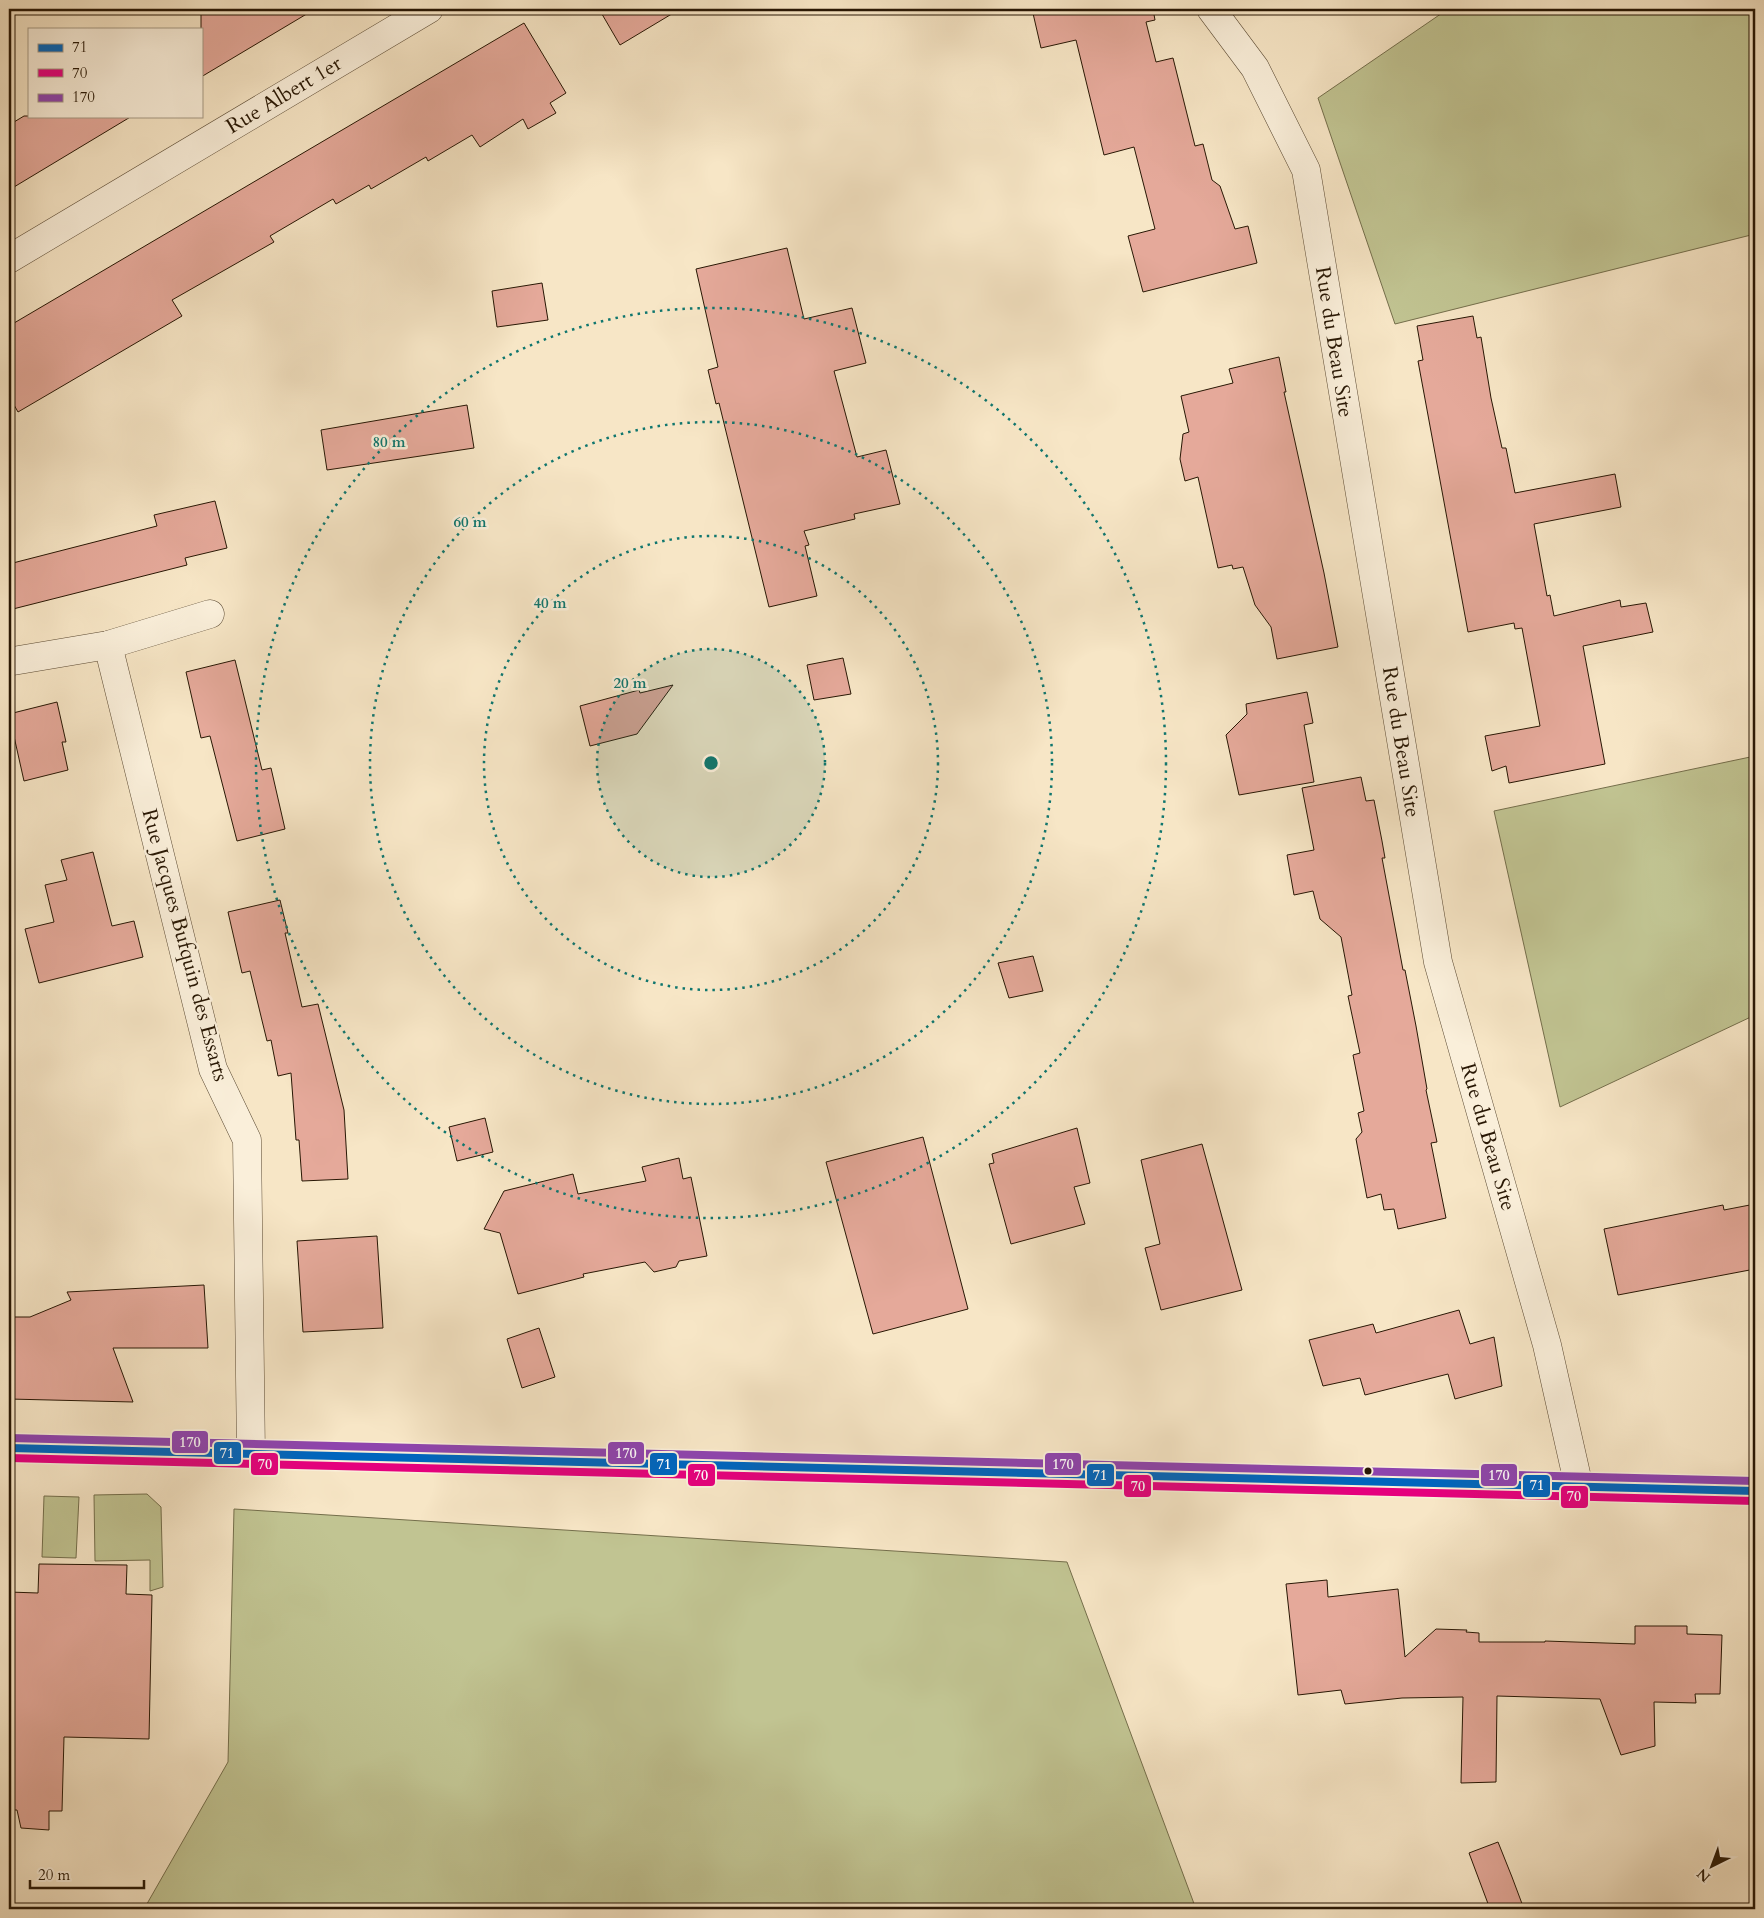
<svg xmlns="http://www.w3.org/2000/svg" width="1764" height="1918" viewBox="0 0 1764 1918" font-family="Cardo,serif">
	<rect width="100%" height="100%" fill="#f7e6c6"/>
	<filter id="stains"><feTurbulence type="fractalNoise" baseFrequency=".004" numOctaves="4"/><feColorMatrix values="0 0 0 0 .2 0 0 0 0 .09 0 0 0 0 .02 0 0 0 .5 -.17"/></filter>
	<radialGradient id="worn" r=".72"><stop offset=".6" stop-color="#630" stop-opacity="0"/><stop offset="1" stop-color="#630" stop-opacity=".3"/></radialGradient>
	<g fill="#c1c492" stroke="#746e4b">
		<path d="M 1448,9 L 1755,9 L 1755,234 L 1395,324 L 1318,98 Z"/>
		<path d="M 1755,756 L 1755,1015 L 1560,1107 L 1494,811 Z"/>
		<path d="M 147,1494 L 161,1507 L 163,1587 L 150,1591 L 150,1560 L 95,1561 L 94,1495 Z"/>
		<path d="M 44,1496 L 79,1497 L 76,1558 L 42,1557 Z"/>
		<path d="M 234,1509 L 1067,1562 L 1196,1909 L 144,1909 L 228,1762 Z"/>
	</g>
	<g fill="#e5a99a" stroke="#281704">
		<path d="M 201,9 L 315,9 L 201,77 Z"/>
		<path d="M 599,9 L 680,9 L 620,45 Z"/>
		<path d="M 1032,9 L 1153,9 L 1155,20 L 1146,22 L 1156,62 L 1173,58 L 1195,146 L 1203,144 L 1212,180 L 1220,186 L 1235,229 L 1248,226 L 1257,263 L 1143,292 L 1128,236 L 1155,229 L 1134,147 L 1104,155 L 1076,40 L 1041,48 Z"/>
		<path d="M 524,23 L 566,93 L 550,103 L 556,113 L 528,129 L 523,119 L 480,147 L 472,135 L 428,161 L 426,157 L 371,189 L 369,185 L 336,204 L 333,199 L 270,236 L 274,242 L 172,300 L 182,316 L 18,412 L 9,396 L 9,326 Z"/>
		<path d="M 24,116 L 132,116 L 9,190 L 9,125 Z"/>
		<path d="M 787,248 L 804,319 L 852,308 L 866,363 L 834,371 L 857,457 L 886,450 L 900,504 L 854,514 L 855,519 L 804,531 L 809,545 L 805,546 L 817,596 L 769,607 L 719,403 L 716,404 L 708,370 L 718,367 L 696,269 Z"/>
		<path d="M 542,283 L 548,320 L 497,327 L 492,291 Z"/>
		<path d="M 1473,316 L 1477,338 L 1481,337 L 1491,398 L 1502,448 L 1506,448 L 1515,493 L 1615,474 L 1621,507 L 1534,524 L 1547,596 L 1550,595 L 1554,616 L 1620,600 L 1621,607 L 1646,603 L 1653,632 L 1583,646 L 1605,764 L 1509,783 L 1506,766 L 1492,771 L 1485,736 L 1540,726 L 1522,628 L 1515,629 L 1514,623 L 1468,632 L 1418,361 L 1423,360 L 1417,326 Z"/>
		<path d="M 1279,357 L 1286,392 L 1284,392 L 1324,573 L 1338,647 L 1277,659 L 1271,627 L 1255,605 L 1243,567 L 1233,569 L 1232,565 L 1218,568 L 1198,477 L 1185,481 L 1180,459 L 1183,434 L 1189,432 L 1181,396 L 1233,383 L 1229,369 Z"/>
		<path d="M 467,405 L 474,448 L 327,470 L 321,430 Z"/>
		<path d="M 215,501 L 227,548 L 185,558 L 187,565 L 9,610 L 9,564 L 157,526 L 154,515 Z"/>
		<path d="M 843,658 L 851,694 L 814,700 L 807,665 Z"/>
		<path d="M 235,660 L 262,770 L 271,768 L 285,829 L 237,841 L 210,736 L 201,738 L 186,672 Z"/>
		<path d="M 673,685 L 637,734 L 590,746 L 580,706 L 639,690 L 640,693 Z"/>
		<path d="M 1307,692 L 1313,723 L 1304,725 L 1314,782 L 1239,795 L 1226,735 L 1247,714 L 1246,704 Z"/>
		<path d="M 57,702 L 66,742 L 62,742 L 68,770 L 24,781 L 9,714 Z"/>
		<path d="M 1361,777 L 1366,801 L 1374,800 L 1382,841 L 1385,858 L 1382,858 L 1403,970 L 1405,970 L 1416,1026 L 1427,1089 L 1426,1090 L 1437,1142 L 1431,1143 L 1446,1218 L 1398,1229 L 1394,1209 L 1384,1210 L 1381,1194 L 1367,1198 L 1356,1139 L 1362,1132 L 1358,1113 L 1364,1111 L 1353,1055 L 1360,1053 L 1348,996 L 1352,995 L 1341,937 L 1320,919 L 1313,891 L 1294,895 L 1287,855 L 1314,850 L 1302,788 Z"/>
		<path d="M 93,852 L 112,926 L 134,921 L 143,957 L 39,983 L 25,929 L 54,922 L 45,885 L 67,880 L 61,860 Z"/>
		<path d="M 280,900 L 288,933 L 285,933 L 302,1007 L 318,1004 L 344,1110 L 348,1179 L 302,1181 L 299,1140 L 296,1140 L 291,1073 L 278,1076 L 271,1040 L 267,1041 L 250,971 L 242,973 L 228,912 Z"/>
		<path d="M 1033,956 L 1043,991 L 1009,998 L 998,963 Z"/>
		<path d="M 485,1118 L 493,1152 L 457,1161 L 449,1127 Z"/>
		<path d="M 1077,1128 L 1090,1183 L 1074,1187 L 1085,1224 L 1011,1244 L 989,1164 L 994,1163 L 992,1154 Z"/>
		<path d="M 923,1137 L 968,1309 L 873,1334 L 826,1162 Z"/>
		<path d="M 1202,1144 L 1242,1290 L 1161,1310 L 1145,1248 L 1160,1244 L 1141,1160 Z"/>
		<path d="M 679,1158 L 683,1179 L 691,1177 L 707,1256 L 679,1261 L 676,1267 L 654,1272 L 645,1262 L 583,1274 L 584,1277 L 518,1294 L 500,1233 L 484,1229 L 504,1191 L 573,1174 L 578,1194 L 646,1181 L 642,1167 Z"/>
		<path d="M 1755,1204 L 1755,1269 L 1618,1295 L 1604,1229 L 1723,1205 L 1724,1210 Z"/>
		<path d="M 377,1236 L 383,1328 L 303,1332 L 297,1241 Z"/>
		<path d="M 204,1285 L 208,1348 L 113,1348 L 133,1402 L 9,1399 L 9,1317 L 30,1317 L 71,1300 L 67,1292 Z"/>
		<path d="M 1459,1310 L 1470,1344 L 1494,1337 L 1502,1386 L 1455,1399 L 1448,1374 L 1365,1395 L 1360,1378 L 1323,1386 L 1309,1340 L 1373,1324 L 1376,1333 Z"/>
		<path d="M 539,1328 L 555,1377 L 522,1388 L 507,1339 Z"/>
		<path d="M 39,1564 L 127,1565 L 126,1594 L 152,1595 L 149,1739 L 64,1737 L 62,1811 L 49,1811 L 49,1830 L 21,1828 L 17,1810 L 9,1810 L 9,1592 L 38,1593 Z"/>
		<path d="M 1327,1580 L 1328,1597 L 1398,1589 L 1405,1657 L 1436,1629 L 1467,1630 L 1466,1632 L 1479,1633 L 1479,1642 L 1545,1642 L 1545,1641 L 1635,1644 L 1635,1626 L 1687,1626 L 1687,1634 L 1722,1635 L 1720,1694 L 1695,1694 L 1696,1703 L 1654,1702 L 1655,1746 L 1621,1755 L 1600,1699 L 1497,1696 L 1496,1782 L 1461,1783 L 1463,1697 L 1402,1698 L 1345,1704 L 1341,1690 L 1298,1695 L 1286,1584 Z"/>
		<path d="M 1498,1842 L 1512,1877 L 1524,1909 L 1490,1909 L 1469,1853 Z"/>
	</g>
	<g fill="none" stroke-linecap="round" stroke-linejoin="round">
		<defs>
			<g id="minor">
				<path d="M 1211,9 L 1255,68 L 1306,170 L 1438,962 L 1547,1345 L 1579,1487"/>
				<path d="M 9,259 L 429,9"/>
				<path d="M 108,645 L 213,1069 L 247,1140 L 251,1454"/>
				<path d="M 13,661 L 108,645 L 210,614"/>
			</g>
			<path id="major" d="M 9,1448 L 1755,1491"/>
		</defs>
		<use href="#minor" stroke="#5c4b34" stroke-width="29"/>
		<use href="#major" stroke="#281704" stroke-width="29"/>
		<use href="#minor" stroke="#faefda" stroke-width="28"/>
		<use href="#major" stroke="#ecc383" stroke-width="28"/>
		<defs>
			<path id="bus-1" d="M 9,1448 L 1755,1491"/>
			<path id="bus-2" d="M 9,1458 L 1755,1501"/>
			<path id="bus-3" d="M 9,1438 L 1755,1481"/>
		</defs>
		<use href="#bus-1" stroke="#faefda" stroke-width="11"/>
		<use href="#bus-2" stroke="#faefda" stroke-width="11"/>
		<use href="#bus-3" stroke="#faefda" stroke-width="11"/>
		<use href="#bus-1" stroke="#0065bd" stroke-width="8"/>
		<use href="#bus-2" stroke="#e5007d" stroke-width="8"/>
		<use href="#bus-3" stroke="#8e44ad" stroke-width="8"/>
	</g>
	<circle cx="711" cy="763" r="114" fill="#0f766e" fill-opacity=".12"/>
	<g fill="none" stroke="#0f766e" stroke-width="2.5" stroke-dasharray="2.5 5">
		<circle cx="711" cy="763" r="114"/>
		<circle cx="711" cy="763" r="227"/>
		<circle cx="711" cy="763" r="341"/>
		<circle cx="711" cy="763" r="455"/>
	</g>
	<circle fill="#281704" stroke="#faefda" stroke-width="2" cx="1368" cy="1471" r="4.5"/>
	<g text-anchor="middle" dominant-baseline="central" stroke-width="5" stroke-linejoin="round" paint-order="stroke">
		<g font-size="21" fill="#281704" stroke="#faefda">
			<text transform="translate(284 95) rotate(-31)">Rue Albert 1er</text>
			<text transform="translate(1334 342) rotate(81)">Rue du Beau Site</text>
			<text transform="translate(1401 742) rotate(81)">Rue du Beau Site</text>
			<text transform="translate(185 945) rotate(75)">Rue Jacques Bufquin des Essarts</text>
			<text transform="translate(1488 1137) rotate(74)">Rue du Beau Site</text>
		</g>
	</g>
	<circle cx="711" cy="763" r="8" fill="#0f766e" stroke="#faefda" stroke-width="2.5"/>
	<g font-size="15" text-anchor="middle" font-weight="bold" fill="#0f766e" stroke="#faefda" stroke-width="5" stroke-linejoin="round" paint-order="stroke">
		<text x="389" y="447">80 m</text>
		<text x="470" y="527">60 m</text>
		<text x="550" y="608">40 m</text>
		<text x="630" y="688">20 m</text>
	</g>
	<g stroke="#faefda" stroke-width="2">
		<rect x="171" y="1430" width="38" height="24" rx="5" fill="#8e44ad"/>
		<rect x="607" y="1441" width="38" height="24" rx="5" fill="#8e44ad"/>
		<rect x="213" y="1441" width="29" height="24" rx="5" fill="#0065bd"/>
		<rect x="1044" y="1452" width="38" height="24" rx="5" fill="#8e44ad"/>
		<rect x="649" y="1452" width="29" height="24" rx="5" fill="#0065bd"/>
		<rect x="250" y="1452" width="29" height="24" rx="5" fill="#e5007d"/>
		<rect x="1480" y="1463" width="38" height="24" rx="5" fill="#8e44ad"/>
		<rect x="1086" y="1463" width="29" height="24" rx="5" fill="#0065bd"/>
		<rect x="687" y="1463" width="29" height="24" rx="5" fill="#e5007d"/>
		<rect x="1522" y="1474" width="29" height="24" rx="5" fill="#0065bd"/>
		<rect x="1123" y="1474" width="29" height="24" rx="5" fill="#e5007d"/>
		<rect x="1560" y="1485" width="29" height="24" rx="5" fill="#e5007d"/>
	</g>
	<g font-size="14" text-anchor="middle" font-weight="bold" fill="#fff">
		<text x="190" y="1447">170</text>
		<text x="626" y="1458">170</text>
		<text x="227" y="1458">71</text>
		<text x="1063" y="1469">170</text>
		<text x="664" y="1469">71</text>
		<text x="265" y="1469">70</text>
		<text x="1499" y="1480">170</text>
		<text x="1100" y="1480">71</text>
		<text x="701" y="1480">70</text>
		<text x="1537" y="1490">71</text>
		<text x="1138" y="1491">70</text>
		<text x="1574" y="1501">70</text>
	</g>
	<rect width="1764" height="1918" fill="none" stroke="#f7e6c6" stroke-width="30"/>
	<rect x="10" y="10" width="1744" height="1898" fill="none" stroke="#281704" stroke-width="2.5"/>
	<rect x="15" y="15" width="1734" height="1888" fill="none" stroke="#281704"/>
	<rect x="28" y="28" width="175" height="90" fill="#faefda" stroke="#a69984"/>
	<rect x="38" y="44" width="25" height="8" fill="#0065bd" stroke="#a69984"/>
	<text x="72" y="52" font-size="15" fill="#281704">71</text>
	<rect x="38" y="69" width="25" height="8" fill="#e5007d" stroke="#a69984"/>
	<text x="72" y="78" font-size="15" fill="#281704">70</text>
	<rect x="38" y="94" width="25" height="8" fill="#8e44ad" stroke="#a69984"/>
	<text x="72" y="102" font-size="15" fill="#281704">170</text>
	<g transform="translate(1712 1866) rotate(222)" stroke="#faefda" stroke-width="4" paint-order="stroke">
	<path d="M0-4L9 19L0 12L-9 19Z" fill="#281704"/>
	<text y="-8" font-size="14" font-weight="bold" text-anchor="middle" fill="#281704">N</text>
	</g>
	<path d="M30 1880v8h114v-8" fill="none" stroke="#281704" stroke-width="2.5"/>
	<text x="38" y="1880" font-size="15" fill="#281704" stroke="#faefda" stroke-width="4" paint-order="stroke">20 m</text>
	<rect width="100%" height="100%" filter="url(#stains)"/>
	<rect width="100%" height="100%" fill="url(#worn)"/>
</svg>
